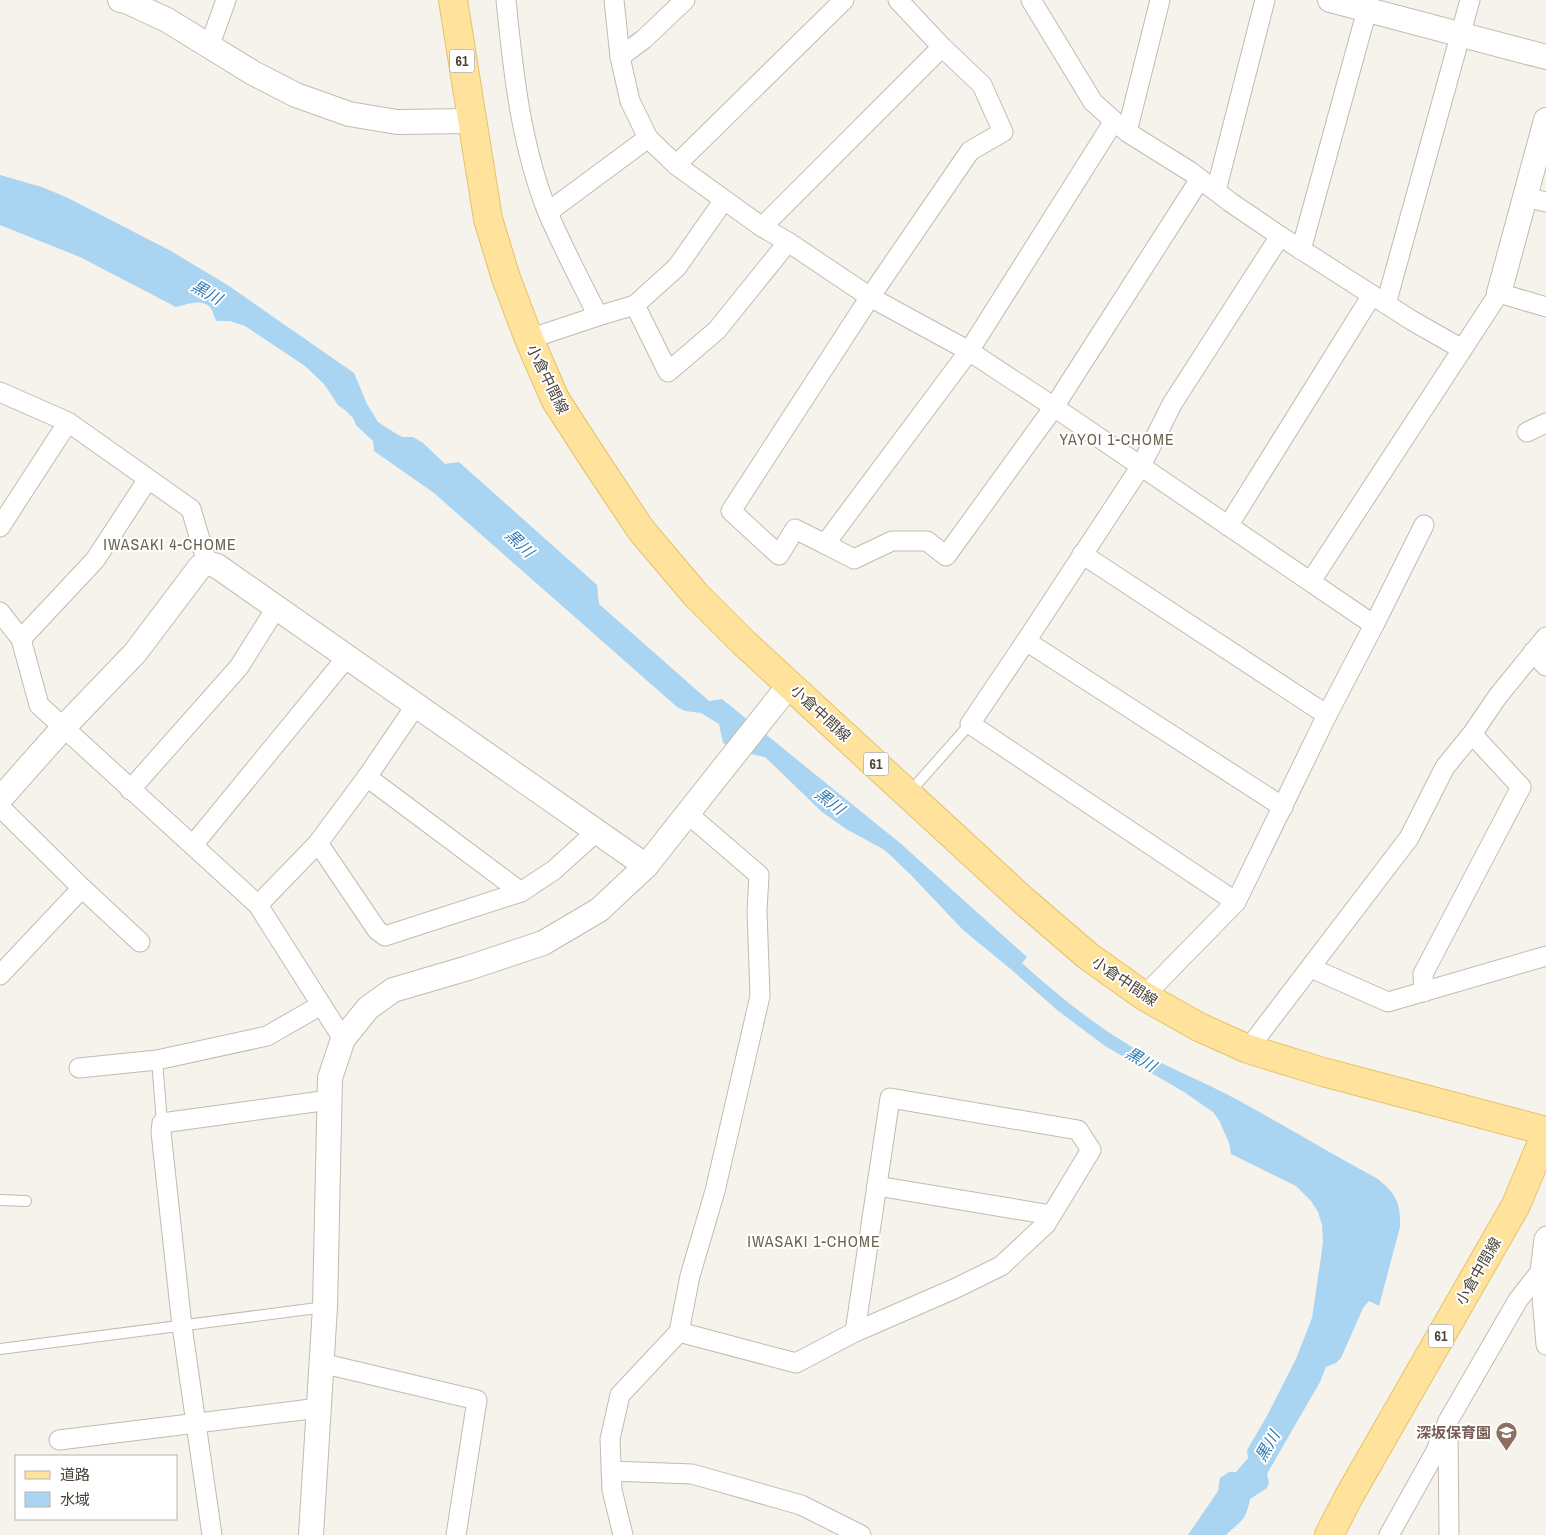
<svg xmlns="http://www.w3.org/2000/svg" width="1546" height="1535" viewBox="0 0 1546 1535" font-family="'Archivo Narrow','Noto Sans JP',sans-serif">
	<rect width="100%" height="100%" fill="#f6f3ec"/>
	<path fill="#a9d4f2" d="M 0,175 L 42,187 L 68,198 L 171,251 L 229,286 L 354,373 L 367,404 L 378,422 L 395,433 L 402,437 L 413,437 L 423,443 L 445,464 L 459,462 L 597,585 L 599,604 L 709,701 L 722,699 L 900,843 L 1027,957 L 1022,963 C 1059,997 1106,1034 1150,1057 C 1178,1072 1208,1084 1236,1099 C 1283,1125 1330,1153 1378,1179 C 1396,1194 1401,1203 1400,1227 L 1379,1306 L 1369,1301 L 1363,1308 L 1341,1358 L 1336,1363 L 1326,1367 L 1320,1382 L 1267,1474 L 1269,1482 L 1267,1488 L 1250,1499 C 1248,1509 1246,1517 1239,1523 C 1235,1528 1230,1530 1226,1535 L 1188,1535 L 1218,1491 L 1220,1478 L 1229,1472 L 1236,1472 L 1248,1458 L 1247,1450 L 1267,1416 L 1296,1359 L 1312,1318 L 1323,1243 L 1322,1225 L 1318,1212 L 1311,1201 L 1296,1186 L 1231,1154 L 1229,1143 L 1219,1120 L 1213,1112 L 1184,1092 L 1105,1046 L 1057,1010 L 1013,971 L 963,930 L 911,875 L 889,854 L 883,849 L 846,829 L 822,812 L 765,757 L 746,753 L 723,743 L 719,724 L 701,713 L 685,711 L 677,707 L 434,493 L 374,451 L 373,441 L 356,425 L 353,418 L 346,411 L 338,405 L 324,384 L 305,366 L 245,326 L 230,321 L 217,321 C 213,317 214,314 212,310 C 205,297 187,304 176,307 L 80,257 L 0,225 Z"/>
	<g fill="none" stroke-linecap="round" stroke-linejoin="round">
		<defs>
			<g id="service">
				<path d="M 909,793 L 970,724"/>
				<path d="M 157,1060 L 162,1123"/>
				<path d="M 0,1200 L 26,1201"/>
				<path d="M 0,1349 L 325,1307"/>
			</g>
			<g id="minor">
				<path d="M 506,0 C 513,71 521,146 548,213 C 563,248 581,282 598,316 L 635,305 L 677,267 L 724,200"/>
				<path d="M 614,0 L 620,57 L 630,101 L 648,138 L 676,165 L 762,227 L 788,242 L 870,297 L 969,351 L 1054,407 L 1374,625 L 1327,715 L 1236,902 L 1144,996"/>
				<path d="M 1031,0 L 1093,102 L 1122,128"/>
				<path d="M 1160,0 L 1127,132 L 1191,172 L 1230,202 L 1280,236 L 1411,320 L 1462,349"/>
				<path d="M 209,47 L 226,0"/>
				<path d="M 620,57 L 644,39 L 685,0"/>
				<path d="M 1114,121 L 969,351 L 825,544 L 854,559 L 892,541 L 927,541 L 946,556 L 1054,407 L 1200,179"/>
				<path d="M 676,165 L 844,0"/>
				<path d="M 1216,191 L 1265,0"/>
				<path d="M 1526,197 L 1546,202"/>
				<path d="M 548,212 L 648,138"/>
				<path d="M 762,227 L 942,47"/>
				<path d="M 1280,236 L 1172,404 L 1141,466 L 1026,641 L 1283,807"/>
				<path d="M 1301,250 L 1367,10"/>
				<path d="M 1386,304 L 1470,0"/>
				<path d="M 635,305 L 668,372 L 717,330 L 788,242"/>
				<path d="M 529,339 L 598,316"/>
				<path d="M 0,392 L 68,422 L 191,509 L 207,563"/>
				<path d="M 1527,432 L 1546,423"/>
				<path d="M 1228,526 L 1372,295"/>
				<path d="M 0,527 L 68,422"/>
				<path d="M 825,544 L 795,529 L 779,555 L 731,511 L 870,297 L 970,151 L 1003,132 L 982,85 L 942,47 L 898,0"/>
				<path d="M 1082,554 L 1327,715"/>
				<path d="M 1311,581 L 1499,293 L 1546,307"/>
				<path d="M 0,612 L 21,639 L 39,705 L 258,905 L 343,1039"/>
				<path d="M 1374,625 L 1424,525"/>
				<path d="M 21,639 L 95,560 L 148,479"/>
				<path d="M 1026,641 L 970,724 L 1236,902"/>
				<path d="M 1533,652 L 1546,666"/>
				<path d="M 367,777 L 521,892"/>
				<path d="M 130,790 L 239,667 L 276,608"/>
				<path d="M 0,807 L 82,888 L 140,942"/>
				<path d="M 318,843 L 377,930 L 385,936 L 521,892 L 554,870 L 596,832"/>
				<path d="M 193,845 L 347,657"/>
				<path d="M 258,905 L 318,843 L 367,777 L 416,705"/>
				<path d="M 1311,968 L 1388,1002 L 1546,956"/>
				<path d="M 0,975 L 82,888"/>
				<path d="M 1424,992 L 1423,974 L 1521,787 L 1472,734"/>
				<path d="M 1248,1049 L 1409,838 L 1445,767 L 1472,734 L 1498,696 L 1546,637"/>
				<path d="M 79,1068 L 157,1060 L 267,1036 L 321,1005"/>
				<path d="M 890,1098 L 1078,1130 L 1091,1150 L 1046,1224 L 1001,1266 L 954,1289 L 855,1332 Z"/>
				<path d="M 877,1186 L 1051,1215"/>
				<path d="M 1546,1236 L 1544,1239 L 1540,1272 L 1546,1345"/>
				<path d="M 679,1332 L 796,1363 L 855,1332"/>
				<path d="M 321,1363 L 477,1400 L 456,1535"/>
				<path d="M 1448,1431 L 1449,1535"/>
				<path d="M 59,1440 L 319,1408"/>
				<path d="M 611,1471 L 692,1474 L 801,1505 L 861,1535"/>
				<path d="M 212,1535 L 182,1326 L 161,1132 L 162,1123 L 329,1100"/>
				<path d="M 623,1535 L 612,1490 L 610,1439 L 620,1395 L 679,1332 L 690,1276 L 715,1191 L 760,996 L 757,911 L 759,875 L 688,814"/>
				<path d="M 1389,1535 L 1436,1451 L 1448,1421 L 1518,1300 L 1540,1272"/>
			</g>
			<g id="tertiary">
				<path d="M 120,0 L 126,1 L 167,20 L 253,73 L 296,95 L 349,114 L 397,122 L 471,121"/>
				<path d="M 1330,0 L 1546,57"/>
				<path d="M 1499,293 L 1546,120"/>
				<path d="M 0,799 L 63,728 L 135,653 L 200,567 L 207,563 L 217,566 L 646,866"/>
				<path d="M 311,1535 L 325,1307 L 330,1078 L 343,1039 L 368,1008 L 393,990 L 468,968 L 543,943 L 599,910 L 646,866 L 790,684"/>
			</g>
			<g id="primary">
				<path d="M 453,0 L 488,219 L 506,278 L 529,339 L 555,399 L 597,464 L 641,530 L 696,595 L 744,643 L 1024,901 L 1088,956 L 1144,996 L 1199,1027 L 1248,1049 L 1323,1072 L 1546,1131"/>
				<path d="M 1329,1535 L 1348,1498 L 1516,1205 L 1546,1133"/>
			</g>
		</defs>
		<use href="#service" stroke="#c2bbae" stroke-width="12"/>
		<use href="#minor" stroke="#c2bbae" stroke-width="21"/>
		<use href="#tertiary" stroke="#c2bbae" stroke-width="26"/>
		<use href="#primary" stroke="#e6c16a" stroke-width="30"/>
		<use href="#service" stroke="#fff" stroke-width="10"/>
		<use href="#minor" stroke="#fff" stroke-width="19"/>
		<use href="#tertiary" stroke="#fff" stroke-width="24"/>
		<use href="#primary" stroke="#ffe39c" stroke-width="28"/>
	</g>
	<defs>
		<symbol id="school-pin" viewBox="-11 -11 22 30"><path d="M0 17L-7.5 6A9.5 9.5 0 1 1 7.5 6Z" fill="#8d6e63" stroke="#fff"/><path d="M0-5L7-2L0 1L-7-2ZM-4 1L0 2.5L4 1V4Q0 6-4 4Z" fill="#fff"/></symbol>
	</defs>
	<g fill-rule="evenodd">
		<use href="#school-pin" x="1494" y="1420" width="25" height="34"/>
	</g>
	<g text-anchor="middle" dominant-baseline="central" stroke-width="4" stroke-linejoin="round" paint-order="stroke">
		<g fill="#fff" stroke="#817c74" stroke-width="1">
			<rect x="449.5" y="49.5" width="25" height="23" rx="4"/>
			<rect x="863.5" y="752.5" width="25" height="23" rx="4"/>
			<rect x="1428.5" y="1324.5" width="25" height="23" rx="4"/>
		</g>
		<g font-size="14" font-weight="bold" fill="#4b4439">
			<text x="462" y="61">61</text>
			<text x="876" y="764">61</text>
			<text x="1441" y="1336">61</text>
		</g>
		<g font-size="15" fill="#4b4439" stroke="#fff">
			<text transform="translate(548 379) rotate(64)">小倉中間線</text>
			<text transform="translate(821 713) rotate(43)">小倉中間線</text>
			<text transform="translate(1125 981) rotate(34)">小倉中間線</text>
			<text transform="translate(1478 1271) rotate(-60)">小倉中間線</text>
		</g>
		<g font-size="15" font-weight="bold" fill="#785e54" stroke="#fff" text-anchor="end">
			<text x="1491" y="1432">深坂保育園</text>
		</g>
		<g font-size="16" font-style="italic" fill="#2e7ab2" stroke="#fff">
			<text transform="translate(207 292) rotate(29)">黒川</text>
			<text transform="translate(520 543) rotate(44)">黒川</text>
			<text transform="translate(830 801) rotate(38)">黒川</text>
			<text transform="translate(1141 1059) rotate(31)">黒川</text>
			<text transform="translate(1267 1446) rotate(-60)">黒川</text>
		</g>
		<g font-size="16" letter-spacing="1" fill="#6e6250" stroke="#fff">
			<text x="1117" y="439">YAYOI 1-CHOME</text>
			<text x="170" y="544">IWASAKI 4-CHOME</text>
			<text x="814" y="1241">IWASAKI 1-CHOME</text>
		</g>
	</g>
	<rect x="15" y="1455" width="162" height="65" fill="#ffffff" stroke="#b7b4b0"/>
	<rect x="25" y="1471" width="25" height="8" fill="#ffe39c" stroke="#b7b4b0"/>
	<text x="60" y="1480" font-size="15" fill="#4b4439">道路</text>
	<rect x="25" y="1492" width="25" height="15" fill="#a9d4f2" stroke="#b7b4b0"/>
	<text x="60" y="1505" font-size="15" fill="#4b4439">水域</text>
</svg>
